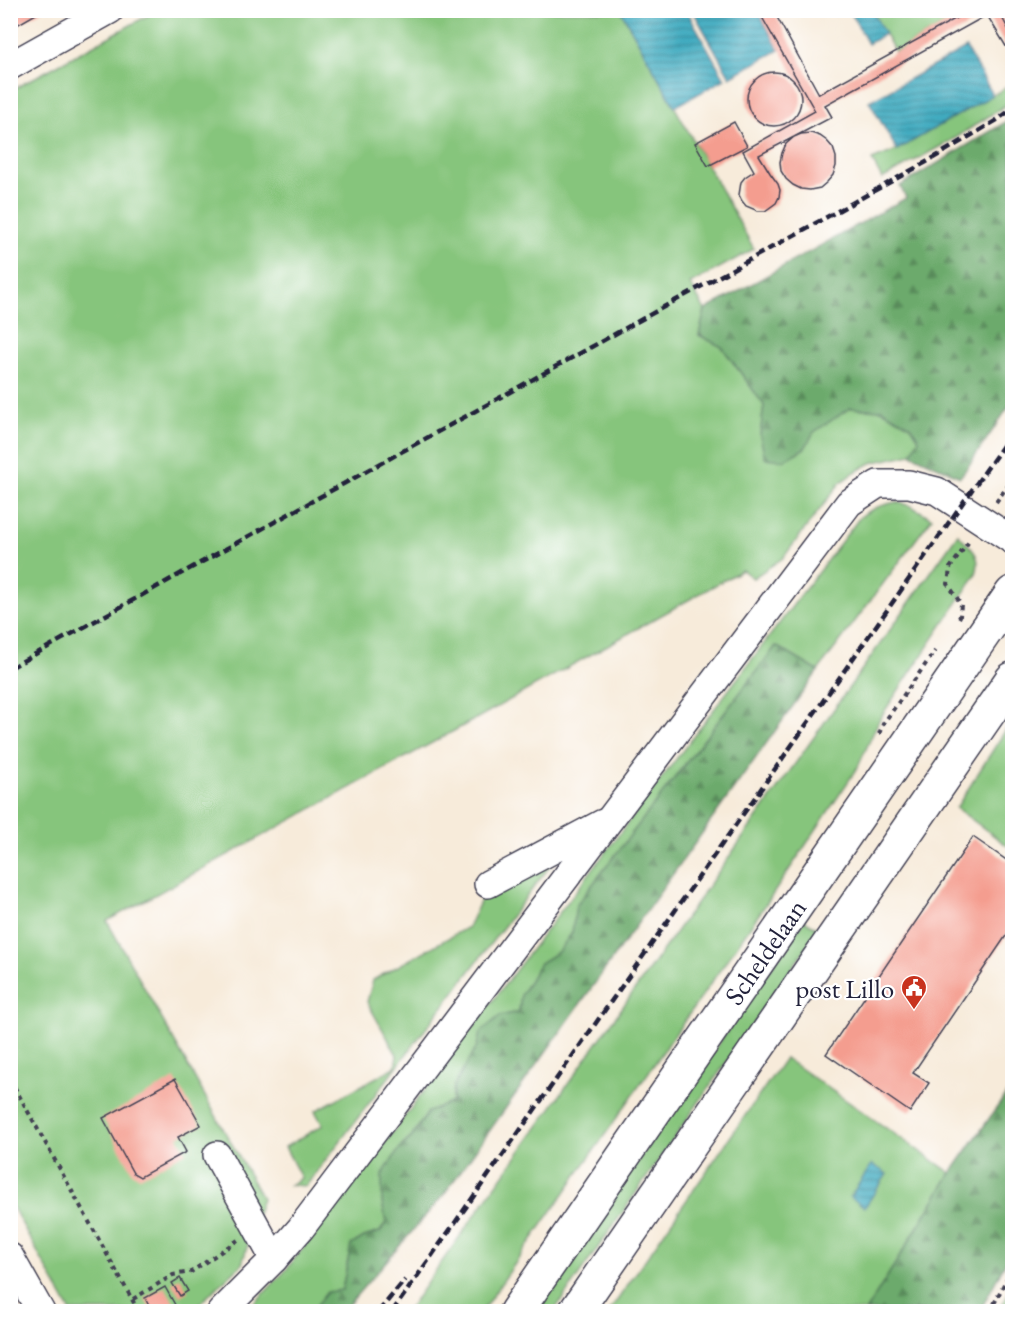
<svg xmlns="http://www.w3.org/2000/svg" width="1023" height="1322" viewBox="0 0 1023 1322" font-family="'EB Garamond',serif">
	<defs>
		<pattern id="forest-firs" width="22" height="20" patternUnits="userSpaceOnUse" patternTransform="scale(1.5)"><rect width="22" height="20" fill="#6caa6c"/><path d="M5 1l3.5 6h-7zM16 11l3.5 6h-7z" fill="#588a5a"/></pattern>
		<pattern id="water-rules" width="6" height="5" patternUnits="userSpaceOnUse" patternTransform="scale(1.5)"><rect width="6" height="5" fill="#41abc0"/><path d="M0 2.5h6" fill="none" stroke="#368b9d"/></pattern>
	</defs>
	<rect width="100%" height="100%" fill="#fff"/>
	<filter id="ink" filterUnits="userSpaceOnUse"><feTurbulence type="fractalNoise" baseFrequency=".0167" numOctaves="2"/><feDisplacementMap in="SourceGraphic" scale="12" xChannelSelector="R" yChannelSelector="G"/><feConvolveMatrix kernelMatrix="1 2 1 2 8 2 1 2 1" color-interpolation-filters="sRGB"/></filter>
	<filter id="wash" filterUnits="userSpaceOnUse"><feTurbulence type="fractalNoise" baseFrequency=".008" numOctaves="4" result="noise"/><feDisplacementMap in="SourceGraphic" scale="24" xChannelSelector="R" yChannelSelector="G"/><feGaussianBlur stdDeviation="1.35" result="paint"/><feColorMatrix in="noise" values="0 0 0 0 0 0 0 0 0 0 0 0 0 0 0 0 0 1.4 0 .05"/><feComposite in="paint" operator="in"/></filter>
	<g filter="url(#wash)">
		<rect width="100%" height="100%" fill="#f7ebda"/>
		<g fill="#86c57c" stroke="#54745c" stroke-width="1.5">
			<path d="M 156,11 L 621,11 L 754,249 L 690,284 L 705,310 L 699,335 L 722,347 L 764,405 L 760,436 L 784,460 L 805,448 L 814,432 L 850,408 L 882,410 L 911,426 L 920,439 L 911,454 L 871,463 L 855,472 L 840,483 L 783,558 L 753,578 L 742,570 L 472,721 L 107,921 L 262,1198 L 242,1264 L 192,1311 L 70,1311 L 11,1204 L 10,91 Z"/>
			<path d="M 872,11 L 971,11 L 895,52 Z"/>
			<path d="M 1012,84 L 1012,101 L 957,137 L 882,179 L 872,160 L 897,150 Z"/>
			<path d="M 896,502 L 911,506 L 932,518 L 818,671 L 776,646 L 576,906 L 572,933 L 558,952 L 540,963 L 521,995 L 519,1012 L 500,1016 L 480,1034 L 477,1046 L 454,1086 L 452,1102 L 428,1112 L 411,1137 L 400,1148 L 382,1202 L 386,1222 L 380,1232 L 364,1237 L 351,1245 L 342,1290 L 316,1306 L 315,1311 L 246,1312 L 285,1271 L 345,1195 L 860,517 C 871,508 882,505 896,502 Z"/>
			<path d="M 958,534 C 971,548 984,556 975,576 L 880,718 L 858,767 L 771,897 L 482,1311 L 407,1311 Z"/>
			<path d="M 1012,720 L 1012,849 L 956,808 Z"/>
			<path d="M 556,858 L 306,1186 L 290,1185 L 301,1178 L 285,1147 L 323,1125 L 315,1111 L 395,1067 L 397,1055 L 367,1002 L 373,980 L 468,927 L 482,898 Z"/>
			<path d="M 804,920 L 819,929 L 554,1311 L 533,1312 Z"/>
			<path d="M 785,1058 L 951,1173 L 866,1311 L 609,1312 Z"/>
			<path d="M 1012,1286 L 1012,1311 L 999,1311 Z"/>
		</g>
		<g fill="url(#forest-firs)" stroke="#476654" stroke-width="1.5">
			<path d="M 1012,118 L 1012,402 L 967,468 L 960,477 L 911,454 L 919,439 L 911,426 L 883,410 L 850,408 L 814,432 L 805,448 L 784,460 L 765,458 L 760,436 L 764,405 L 722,347 L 699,335 L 705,310 L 906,198 L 900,186 Z"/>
			<path d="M 776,646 L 818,671 L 443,1196 L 343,1311 L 315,1311 L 316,1306 L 327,1292 L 342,1290 L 351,1245 L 364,1237 L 380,1232 L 386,1222 L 382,1202 L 382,1175 L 400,1148 L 412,1137 L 428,1112 L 452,1102 L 454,1086 L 477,1046 L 480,1034 L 485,1028 L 500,1016 L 519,1012 L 521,995 L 540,963 L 558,952 L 572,933 L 576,906 Z"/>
			<path d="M 1012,1086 L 1012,1250 L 980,1311 L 866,1311 L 951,1173 Z"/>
		</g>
		<g fill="url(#water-rules)" stroke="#32667e" stroke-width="1.5">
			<path d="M 621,11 L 687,11 L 725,79 L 675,107 Z"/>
			<path d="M 693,11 L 758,11 L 779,50 L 730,77 Z"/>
			<path d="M 850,11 L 872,11 L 885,34 L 868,44 Z"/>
			<path d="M 966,48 L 993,95 L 897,150 L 869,101 Z"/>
			<path d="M 872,1164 L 887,1174 L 865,1207 L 850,1197 Z"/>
		</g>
		<g id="blocks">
			<g fill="#f49d8f">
				<path d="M 13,10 L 43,10 L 10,29 L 10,12 Z"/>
				<path d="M 758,10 L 773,10 L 819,94 L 971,10 L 998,10 L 1012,36 L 1012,51 L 1010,53 L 987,15 L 825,105 L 832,117 L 794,137 L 801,134 L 811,133 L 820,136 L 827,141 L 833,148 L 836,157 L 836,166 L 833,175 L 827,182 L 820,188 L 810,190 L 801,189 L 793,185 L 786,179 L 781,171 L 780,162 L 782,153 L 786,144 L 794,137 L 759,155 L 770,173 L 778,184 L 780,190 L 779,197 L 776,203 L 765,211 L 758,211 L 746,206 L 742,201 L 739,195 L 741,182 L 745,177 L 754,171 L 743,151 L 815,111 Z"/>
				<circle cx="774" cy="99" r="27"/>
				<path d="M 734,122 L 747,146 L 708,166 L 695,143 Z"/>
				<path d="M 973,837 L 1012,864 L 1012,927 L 913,1073 L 929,1083 L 910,1112 L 826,1054 Z"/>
				<path d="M 175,1079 L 201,1125 L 178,1137 L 186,1152 L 140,1177 L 133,1173 L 103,1118 Z"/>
				<path d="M 180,1278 L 188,1291 L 180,1296 L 172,1283 Z"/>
				<path d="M 165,1287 L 179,1312 L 152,1312 L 145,1298 Z"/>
			</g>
		</g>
	</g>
	<g filter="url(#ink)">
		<use href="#blocks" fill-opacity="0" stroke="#424053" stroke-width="1.5"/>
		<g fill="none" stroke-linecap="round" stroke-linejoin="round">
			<defs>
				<g id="minor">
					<path d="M 10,66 L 110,10"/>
					<path d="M 488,884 L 603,823"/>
					<path d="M 217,1155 L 274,1259"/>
					<path d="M 10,1257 L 41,1312"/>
					<path d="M 221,1312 L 274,1259 L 301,1228 L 849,503 L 878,484 L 909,484 L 937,491 L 1012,540"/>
				</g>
				<g id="major">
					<path id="s1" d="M 516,1312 L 1012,593"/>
					<path d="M 575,1312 L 1012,679"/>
				</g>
			</defs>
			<use href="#minor" stroke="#424053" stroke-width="30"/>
			<use href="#major" stroke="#424053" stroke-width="36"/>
			<g stroke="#424053" stroke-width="4" stroke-dasharray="4.5 4.5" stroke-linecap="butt">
				<path d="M 996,502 L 1012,480"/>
				<path d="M 959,618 L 960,616 L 961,604 L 948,584 L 950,568 L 970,540"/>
				<path d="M 879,734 L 883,724 L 935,651"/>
				<path d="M 10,1079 L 139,1312"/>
				<path d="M 133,1299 L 173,1275 L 191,1272 L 238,1240"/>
				<path d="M 990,1312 L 1012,1268"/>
			</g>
			<use href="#minor" stroke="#fff" stroke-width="27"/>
			<use href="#major" stroke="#fff" stroke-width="33"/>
			<g stroke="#22223b" stroke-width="4.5" stroke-dasharray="9 4.5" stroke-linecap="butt">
				<path d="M 10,668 L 930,160 L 997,120 L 1012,109"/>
				<path d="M 378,1312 L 405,1280"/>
				<path d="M 392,1312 L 1012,433"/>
			</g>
		</g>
	</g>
	<defs>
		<symbol id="civic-pin" viewBox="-11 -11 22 30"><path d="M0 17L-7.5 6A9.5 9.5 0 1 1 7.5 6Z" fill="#c8321e" stroke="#fff"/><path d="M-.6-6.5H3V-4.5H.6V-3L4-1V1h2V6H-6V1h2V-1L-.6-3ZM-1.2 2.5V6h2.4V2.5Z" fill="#fff"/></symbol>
	</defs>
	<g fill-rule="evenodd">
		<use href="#civic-pin" x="899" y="973" width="30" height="40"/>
	</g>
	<g text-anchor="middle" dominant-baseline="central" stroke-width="4.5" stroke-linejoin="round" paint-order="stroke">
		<g font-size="27" fill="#22223b" stroke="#fff">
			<text stroke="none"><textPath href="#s1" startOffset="438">Scheldelaan</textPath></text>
		</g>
		<g font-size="27" fill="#22223b" stroke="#fff" text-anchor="end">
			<text x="894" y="988">post Lillo</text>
		</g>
	</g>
	<rect width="1023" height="1322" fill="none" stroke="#fff" stroke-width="36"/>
</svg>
